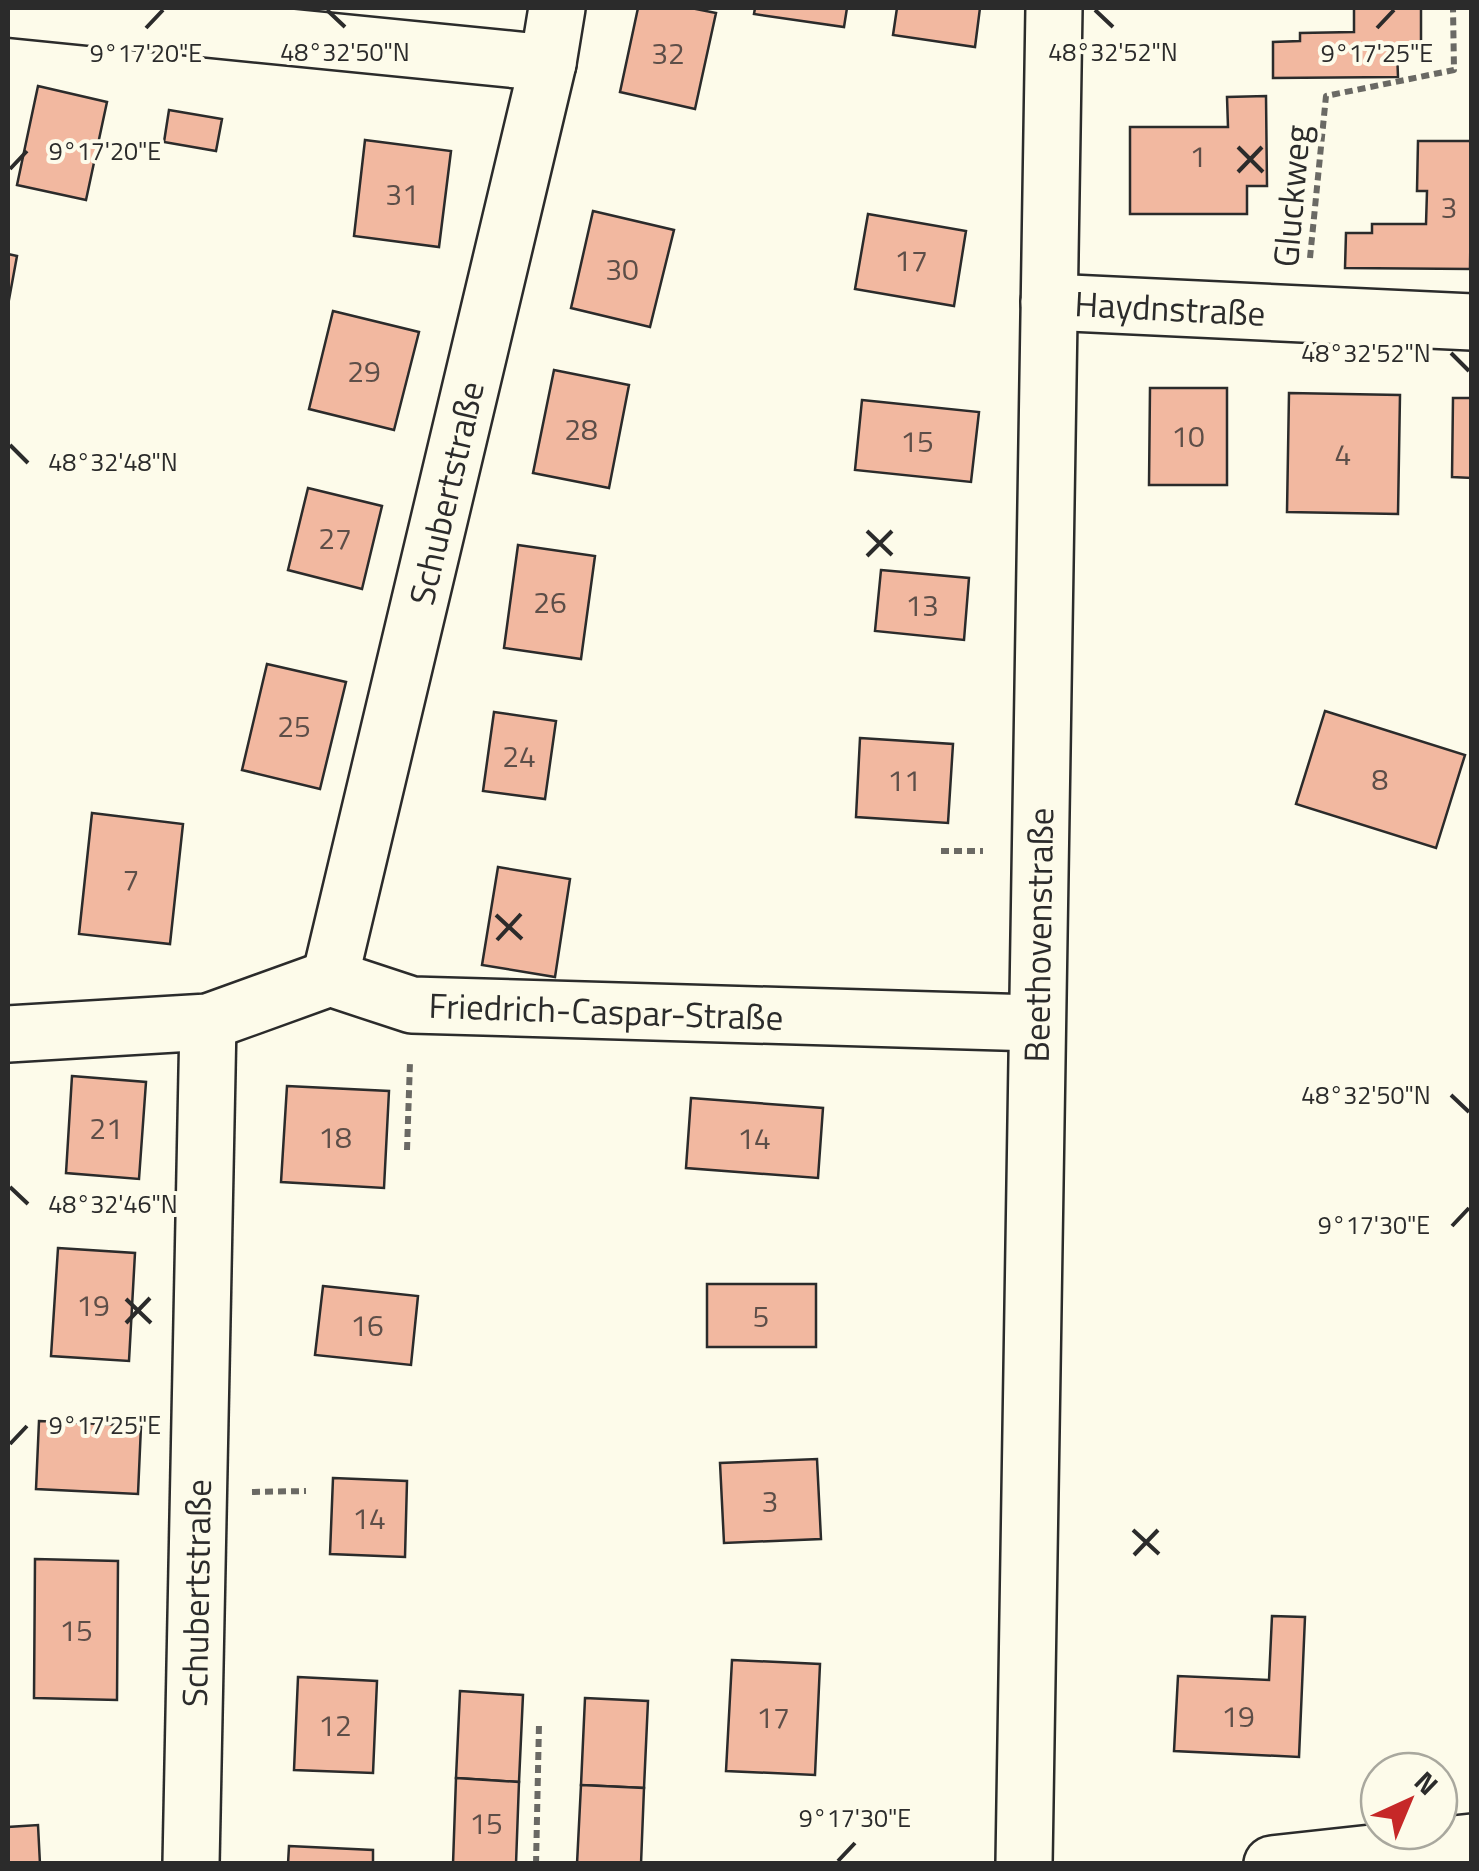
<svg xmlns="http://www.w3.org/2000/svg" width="1479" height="1871" viewBox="0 0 1479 1871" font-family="'Titillium Web',sans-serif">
	<rect width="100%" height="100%" fill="#fdfbea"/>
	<g fill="#f2b8a0" stroke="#2b2b2b" stroke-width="2.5">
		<path d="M 638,8 L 691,8 L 716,13 L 695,109 L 620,92 Z"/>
		<path d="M 755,8 L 847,8 L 844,27 L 754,14 Z"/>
		<path d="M 897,8 L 980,8 L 975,47 L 893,35 Z"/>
		<path d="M 1354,8 L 1421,8 L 1421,49 L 1397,50 L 1398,77 L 1273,78 L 1273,42 L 1300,41 L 1300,33 L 1354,32 Z"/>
		<path d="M 38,86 L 107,102 L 86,200 L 17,185 Z"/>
		<path d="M 1266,96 L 1267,186 L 1247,186 L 1247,214 L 1130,214 L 1130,127 L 1228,127 L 1227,97 Z"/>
		<path d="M 169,110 L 222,119 L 216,151 L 164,142 Z"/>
		<path d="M 365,140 L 451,151 L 439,247 L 354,236 Z"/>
		<path d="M 1418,141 L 1472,141 L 1470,269 L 1345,268 L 1346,233 L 1372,233 L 1372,224 L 1426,224 L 1427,191 L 1417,191 Z"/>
		<path d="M 593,211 L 674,230 L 650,327 L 571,308 Z"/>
		<path d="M 868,214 L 966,231 L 954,306 L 855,289 Z"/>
		<path d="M 8,254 L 17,256 L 8,305 Z"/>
		<path d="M 333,311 L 419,332 L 394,430 L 309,409 Z"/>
		<path d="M 554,370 L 629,385 L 609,488 L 533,473 Z"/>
		<path d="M 1150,388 L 1227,388 L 1227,485 L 1149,485 Z"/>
		<path d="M 1289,393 L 1400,395 L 1398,514 L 1287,512 Z"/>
		<path d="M 1453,398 L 1472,398 L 1472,478 L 1452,477 Z"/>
		<path d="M 862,400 L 979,412 L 971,482 L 855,470 Z"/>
		<path d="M 308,488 L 382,506 L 362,589 L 288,570 Z"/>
		<path d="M 518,545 L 595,556 L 581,659 L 504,648 Z"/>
		<path d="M 881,570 L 969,578 L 964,640 L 875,631 Z"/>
		<path d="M 267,664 L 346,682 L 320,789 L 242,770 Z"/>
		<path d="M 1325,711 L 1465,755 L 1436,848 L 1296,804 Z"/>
		<path d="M 494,712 L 556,721 L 545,799 L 483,791 Z"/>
		<path d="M 860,738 L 953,744 L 948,823 L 856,817 Z"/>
		<path d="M 92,813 L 183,824 L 170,944 L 79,934 Z"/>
		<path d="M 498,867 L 570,879 L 555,977 L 482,965 Z"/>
		<path d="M 72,1076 L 146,1082 L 139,1179 L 66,1173 Z"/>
		<path d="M 287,1086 L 389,1091 L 384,1188 L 281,1182 Z"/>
		<path d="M 691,1098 L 823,1108 L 818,1178 L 686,1168 Z"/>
		<path d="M 58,1248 L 135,1253 L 129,1361 L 51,1356 Z"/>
		<rect x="707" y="1284" width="109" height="63"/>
		<path d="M 323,1286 L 418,1296 L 411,1365 L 315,1355 Z"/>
		<path d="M 39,1421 L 141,1426 L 138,1494 L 36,1489 Z"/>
		<path d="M 817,1459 L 821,1539 L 724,1543 L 720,1463 Z"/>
		<path d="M 333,1478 L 407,1481 L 405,1557 L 330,1554 Z"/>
		<path d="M 35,1559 L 118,1561 L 117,1700 L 34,1698 Z"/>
		<path d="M 1272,1616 L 1305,1617 L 1299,1757 L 1174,1751 L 1178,1676 L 1269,1680 Z"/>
		<path d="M 732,1660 L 820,1664 L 815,1775 L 726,1771 Z"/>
		<path d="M 298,1677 L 377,1681 L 373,1773 L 294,1770 Z"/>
		<path d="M 460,1691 L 523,1695 L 519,1782 L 456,1778 Z"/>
		<path d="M 585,1698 L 648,1701 L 644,1788 L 581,1785 Z"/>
		<path d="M 456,1778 L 519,1782 L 516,1864 L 453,1864 Z"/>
		<path d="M 581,1785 L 644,1788 L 641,1864 L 577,1864 Z"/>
		<path d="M 38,1825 L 40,1864 L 8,1864 L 8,1827 Z"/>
		<path d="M 289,1846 L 373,1850 L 373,1864 L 288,1864 Z"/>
	</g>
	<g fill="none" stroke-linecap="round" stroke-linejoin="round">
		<defs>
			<g id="minor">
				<path d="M 8,9 L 548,63"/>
				<path d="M 1049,302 L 1472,322"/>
				<path d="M 330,978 L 548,63 L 557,8"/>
				<path d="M 8,1034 L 208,1022 L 330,978 L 412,1005 L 1036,1023"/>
				<path d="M 191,1864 L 208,1022"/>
				<path d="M 1024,1864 L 1054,8"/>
				<path d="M 1272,1864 L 1472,1842"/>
			</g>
		</defs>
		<use href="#minor" stroke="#2b2b2b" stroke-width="60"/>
		<g stroke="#6a6964" stroke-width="6" stroke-dasharray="8 5" stroke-linecap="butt">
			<path d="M 1310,258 L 1326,96 L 1454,70 L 1453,8"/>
			<path d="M 941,851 L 983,851"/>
			<path d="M 407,1150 L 410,1062"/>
			<path d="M 252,1492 L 306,1491"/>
			<path d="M 536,1864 L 539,1724"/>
		</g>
		<use href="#minor" stroke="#fdfbea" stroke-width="55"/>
	</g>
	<path fill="none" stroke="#2b2b2b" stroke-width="4" d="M 327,10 L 345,27M 1095,10 L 1113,27M 146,28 L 163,10M 1377,28 L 1394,10M 1238,147 L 1263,172M 10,169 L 27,151M 1238,172 L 1262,147M 1451,353 L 1469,371M 10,445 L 28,463M 867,531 L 892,555M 867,556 L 892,531M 496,915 L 522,939M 497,940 L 521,914M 1451,1095 L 1469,1112M 10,1187 L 28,1204M 1452,1226 L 1469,1208M 126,1299 L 151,1323M 126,1323 L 150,1298M 10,1444 L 27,1426M 1133,1530 L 1159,1554M 1134,1555 L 1158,1530M 838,1861 L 855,1843"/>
	<g text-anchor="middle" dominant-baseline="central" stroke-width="8" stroke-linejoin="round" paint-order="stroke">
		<g font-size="30" fill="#5d4e48">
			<text x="668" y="53">32</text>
			<text x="1198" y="156">1</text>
			<text x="402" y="194">31</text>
			<text x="1449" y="207">3</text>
			<text x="911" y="260">17</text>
			<text x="622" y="269">30</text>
			<text x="364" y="371">29</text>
			<text x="581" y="429">28</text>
			<text x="1188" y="436">10</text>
			<text x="917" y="441">15</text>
			<text x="1343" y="454">4</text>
			<text x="335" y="538">27</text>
			<text x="550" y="602">26</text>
			<text x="922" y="605">13</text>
			<text x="294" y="726">25</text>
			<text x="519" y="756">24</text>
			<text x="1380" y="779">8</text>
			<text x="904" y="780">11</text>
			<text x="131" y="879">7</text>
			<text x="106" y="1128">21</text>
			<text x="335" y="1137">18</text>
			<text x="754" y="1138">14</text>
			<text x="93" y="1305">19</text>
			<text x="761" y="1316">5</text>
			<text x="367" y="1325">16</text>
			<text x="770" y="1501">3</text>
			<text x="369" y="1518">14</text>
			<text x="76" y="1630">15</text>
			<text x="1238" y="1716">19</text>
			<text x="773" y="1717">17</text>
			<text x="335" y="1725">12</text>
			<text x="486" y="1823">15</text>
		</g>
		<g font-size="35" fill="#2b2b2b" stroke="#fdfbea">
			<text transform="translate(1291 196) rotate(-85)">Gluckweg</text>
			<text transform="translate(1170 308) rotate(3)">Haydnstraße</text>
			<text transform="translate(446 493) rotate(-77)">Schubertstraße</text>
			<text transform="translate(1038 935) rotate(-89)">Beethovenstraße</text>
			<text transform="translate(606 1011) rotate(2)">Friedrich-Caspar-Straße</text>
			<text transform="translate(196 1593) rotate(-89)">Schubertstraße</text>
		</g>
	</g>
	<g font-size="25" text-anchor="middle" fill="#2b2b2b" stroke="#fdfbea" stroke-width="8" stroke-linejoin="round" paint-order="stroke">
		<text x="345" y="61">48°32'50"N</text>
		<text x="1113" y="61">48°32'52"N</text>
		<text x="146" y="62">9°17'20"E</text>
		<text x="1377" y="62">9°17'25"E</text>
		<text x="105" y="160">9°17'20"E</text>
		<text x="1366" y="362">48°32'52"N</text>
		<text x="113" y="471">48°32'48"N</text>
		<text x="1366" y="1104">48°32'50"N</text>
		<text x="113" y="1213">48°32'46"N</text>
		<text x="1374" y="1234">9°17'30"E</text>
		<text x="105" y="1434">9°17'25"E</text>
		<text x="855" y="1827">9°17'30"E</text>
	</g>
	<rect width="1479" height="1871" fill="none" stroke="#2b2b2b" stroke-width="20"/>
	<g transform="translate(1409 1801) rotate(44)"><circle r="48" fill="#fdfbea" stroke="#a9a89e" stroke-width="2.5"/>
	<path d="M0-8L18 38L0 25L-18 38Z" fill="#c62828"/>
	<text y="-15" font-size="28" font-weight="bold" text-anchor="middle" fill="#2b2b2b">N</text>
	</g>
</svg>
